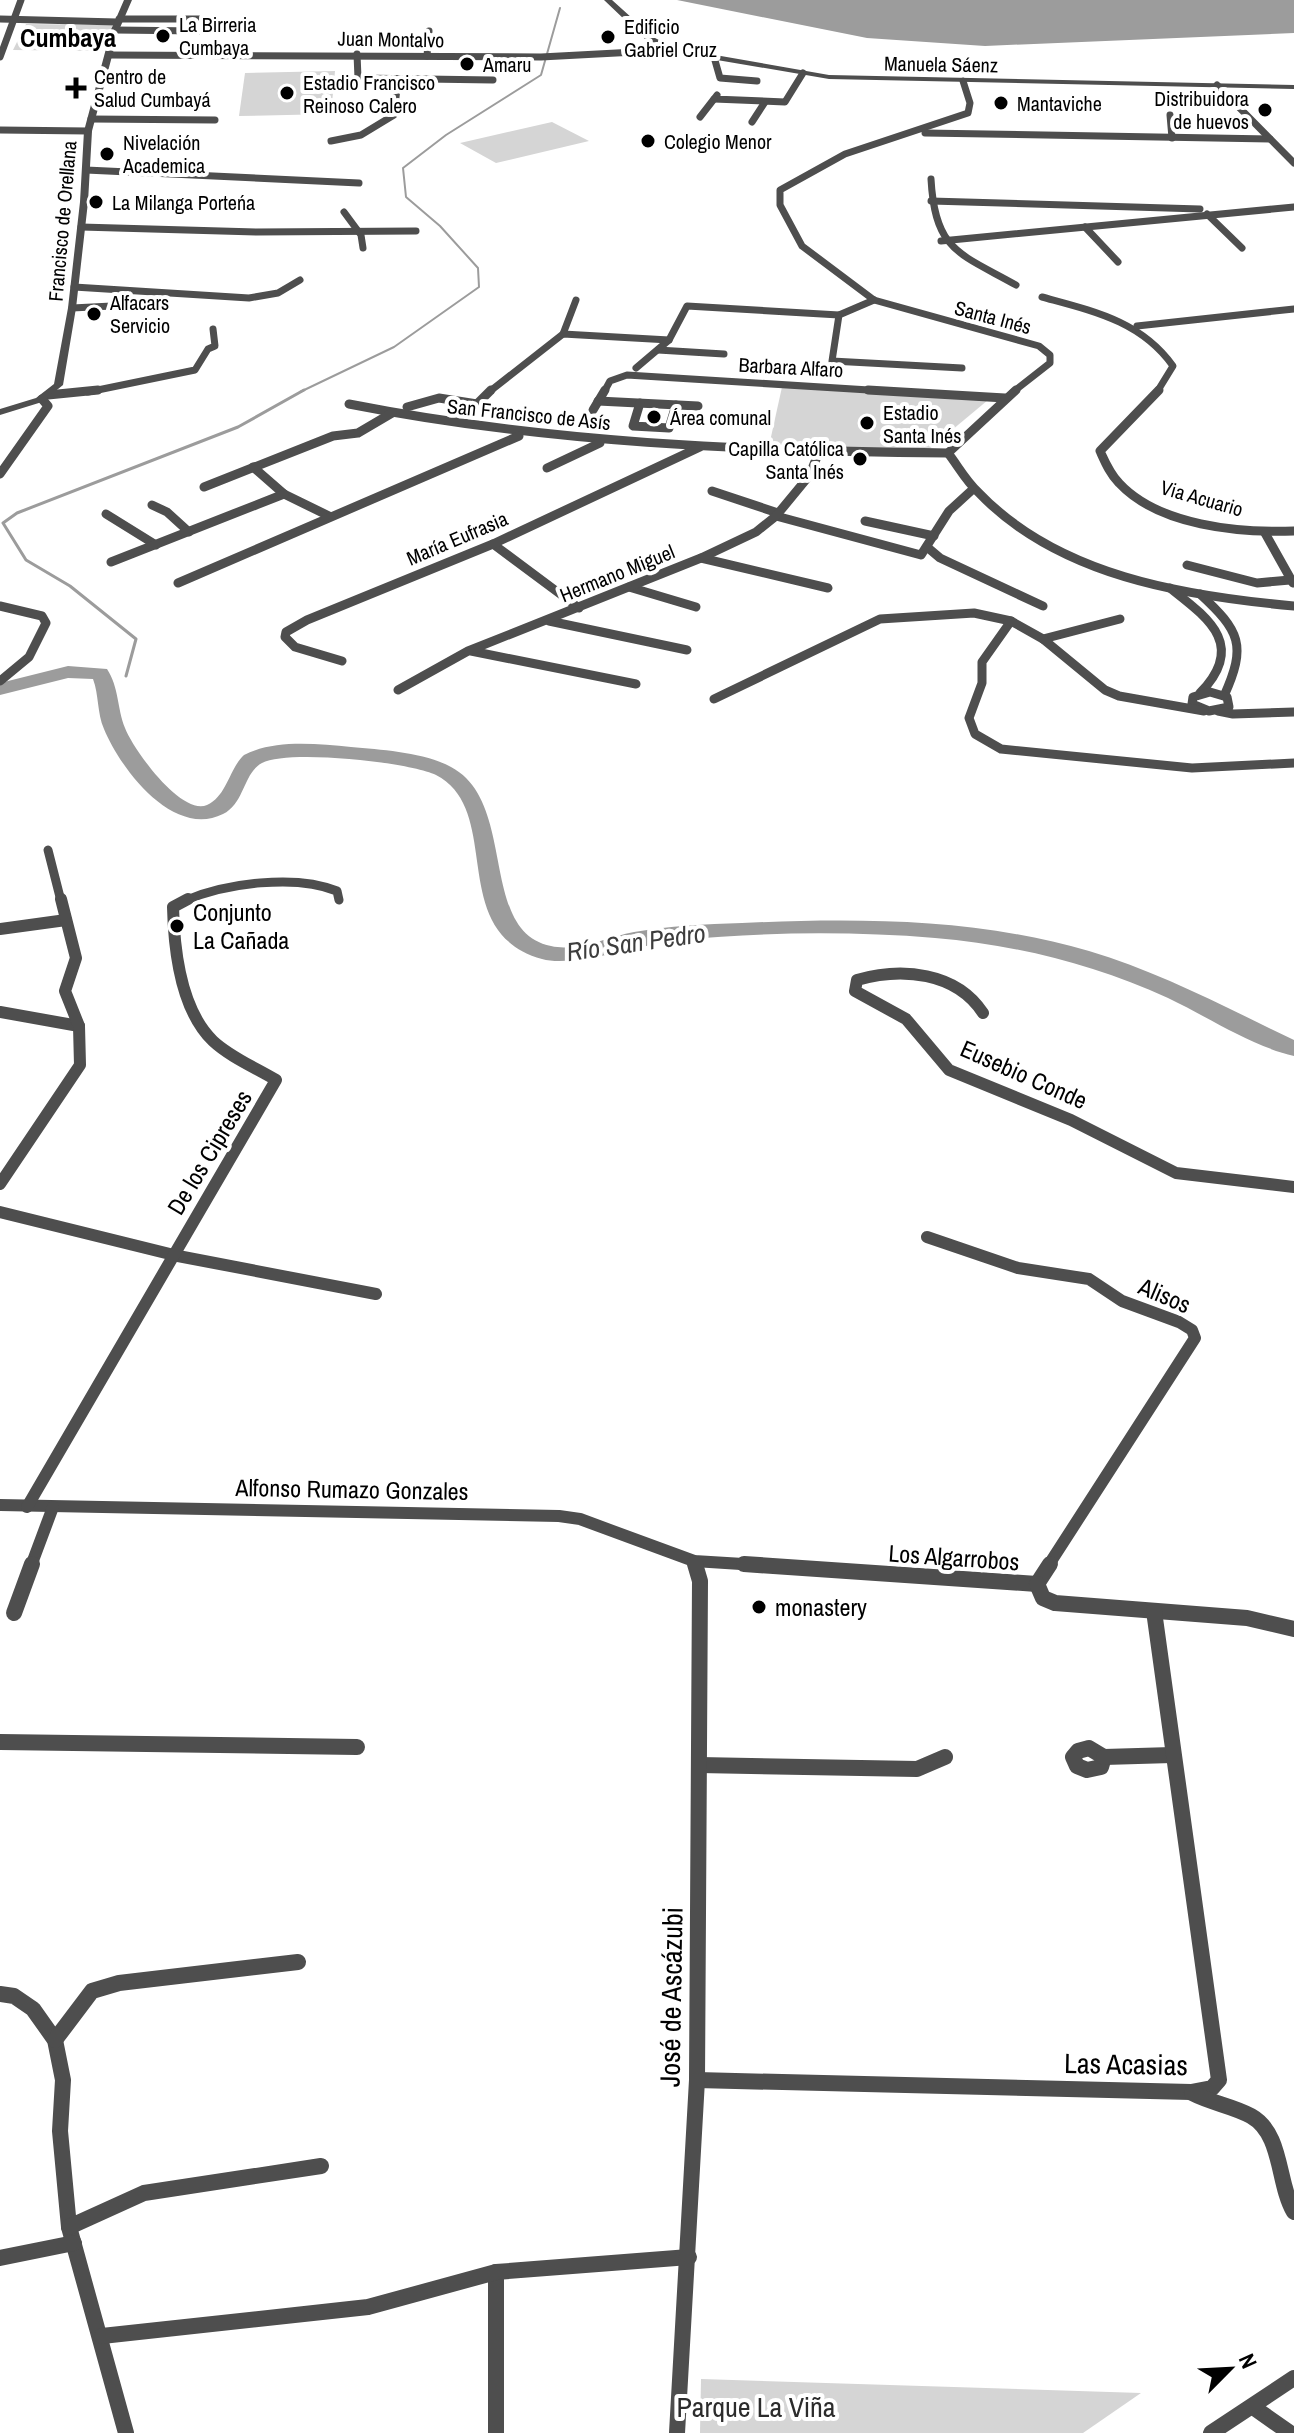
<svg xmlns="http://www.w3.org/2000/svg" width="1294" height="2433" viewBox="0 0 1294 2433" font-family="'Archivo Narrow',sans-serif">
	<rect width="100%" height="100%" fill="#fff"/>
	<g fill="#d5d5d5">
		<path d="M 26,24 L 114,25 L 102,51 L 13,50 Z"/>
		<path d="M 335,71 L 331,114 L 239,116 L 245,73 Z"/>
		<path d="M 552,122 L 589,141 L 496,163 L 460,143 Z"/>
		<path d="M 782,387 L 988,400 L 928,450 L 769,446 Z"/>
		<path d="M 701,2379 L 1141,2393 L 1083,2433 L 700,2433 Z"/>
	</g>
	<path fill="#9c9c9c" d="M 677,0 L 1294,0 L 1294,33 L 985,46 L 867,38 Z"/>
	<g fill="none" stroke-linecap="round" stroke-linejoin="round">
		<path stroke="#9c9c9c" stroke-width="2" d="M 300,392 L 394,347 L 479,287 L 478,268 L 440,226 L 406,197 L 403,168 L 446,135 L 541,75 L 560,8"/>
		<path stroke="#9c9c9c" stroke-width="3" d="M 126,676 L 136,639 L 70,586 L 26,560 L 3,523 L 17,513 L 238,427 L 304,390"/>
		<path fill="#9c9c9c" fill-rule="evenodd" d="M 68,666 L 107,669 C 119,687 117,708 125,728 C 133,749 181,816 207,805 C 227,796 229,769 244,755 C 275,739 317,744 351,747 C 383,750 423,752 451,767 C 518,802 478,932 551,946 C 577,952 608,937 634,932 C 669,926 705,924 742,923 C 858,918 977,918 1089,951 C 1160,972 1227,1008 1294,1040 L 1294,1056 C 1251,1046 1208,1017 1168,998 C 1093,964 1017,945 935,938 C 851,931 764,932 679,940 C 643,944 574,968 542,959 C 445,932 505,811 436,775 C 409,762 288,749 262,763 C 243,773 245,803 223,814 C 173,839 120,768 104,729 C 97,713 99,695 93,679 L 68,678 L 0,695 L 0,683 Z"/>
		<g stroke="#4e4e4e" stroke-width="7">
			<path d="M 0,19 L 117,22"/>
			<path d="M 119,19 L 202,19"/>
			<path d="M 115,30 L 199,31"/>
			<path d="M 357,54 L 358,78 L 493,80"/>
			<path d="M 109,55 L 541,57 L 673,50"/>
			<path d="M 427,56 L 429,31"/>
			<path d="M 0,57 L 21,0"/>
			<path d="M 714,57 L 720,78 L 757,81"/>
			<path d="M 963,81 L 970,103 L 968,113 L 845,154 L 780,190 L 780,205 L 802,246 L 874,300 L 1039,346 L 1050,355 L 1050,363 L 1013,392"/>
			<path d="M 1217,85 L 1294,163"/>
			<path d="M 717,95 L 714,99 L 785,102 L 803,73"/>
			<path d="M 1170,115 L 1172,138"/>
			<path d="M 700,117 L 714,99"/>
			<path d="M 91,119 L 215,120"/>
			<path d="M 752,122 L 765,102"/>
			<path d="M 0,130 L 88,131"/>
			<path d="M 925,133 L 1270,139"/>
			<path d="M 331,141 L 361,135 L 394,115 L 398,79"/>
			<path d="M 86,170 L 359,183"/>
			<path d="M 931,179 C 935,251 959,253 1016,285"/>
			<path d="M 931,201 L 1200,209"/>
			<path d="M 344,212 L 361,235 L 363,248"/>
			<path d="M 1207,214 L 1242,248"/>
			<path d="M 81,227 L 256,232 L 416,231"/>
			<path d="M 1085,227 L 1118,262"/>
			<path d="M 941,241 L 1294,207"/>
			<path d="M 74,287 L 249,298 L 278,293 L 300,280"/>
			<path d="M 1042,297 C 1093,311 1141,321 1173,366 L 1157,392"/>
			<path d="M 874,300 L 839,315 L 832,361 L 962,368"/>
			<path d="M 72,308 L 152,304"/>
			<path d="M 1137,326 L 1294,309"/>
			<path d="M 563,334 L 576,300"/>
			<path d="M 658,350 L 724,354"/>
			<path d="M 636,368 L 669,340 L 687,306 L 839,315"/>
			<path d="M 88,392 L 195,370 L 208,349 L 215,346 L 213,329"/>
			<path d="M 489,392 L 563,334 L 669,340"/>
			<path d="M 604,392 L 610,381 L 627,375 L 901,392"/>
		</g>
		<g stroke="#4e4e4e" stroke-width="9">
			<path d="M 868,390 L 1005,398"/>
			<path d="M 1016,390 L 948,453 C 958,466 966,481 978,492 C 1058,576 1184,596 1294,606"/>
			<path d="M 1159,390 L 1100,451 C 1105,462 1110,474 1119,483 C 1159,526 1239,533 1294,531"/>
			<path d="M 48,395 L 98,390"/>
			<path d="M 598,401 L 698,406"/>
			<path d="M 640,403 L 633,426 L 669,428 L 676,405"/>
			<path d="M 349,404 C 547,443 746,451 948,453"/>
			<path d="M 407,407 L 439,398 L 477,404"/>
			<path d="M 593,410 L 605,390"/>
			<path d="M 470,411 L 491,390"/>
			<path d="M 253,467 L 284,494 L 329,516"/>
			<path d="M 547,468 L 600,443"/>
			<path d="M 0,474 L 48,406 L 42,399"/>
			<path d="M 204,487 L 333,436 L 358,433 L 392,413"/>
			<path d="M 712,491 L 778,513"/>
			<path d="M 152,505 L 167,512 L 189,532"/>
			<path d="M 106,514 L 156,545"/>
			<path d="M 776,516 L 921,555 L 949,511 L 972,490"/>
			<path d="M 865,521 L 934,536"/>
			<path d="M 1265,533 L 1293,583"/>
			<path d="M 493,544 L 579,608"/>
			<path d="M 927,547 L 940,558 L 1043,606"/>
			<path d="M 701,558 L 828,588"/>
			<path d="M 111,562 L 284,494"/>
			<path d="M 1187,565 L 1257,583 L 1290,580"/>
			<path d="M 178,583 L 519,436"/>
			<path d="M 629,587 L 696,607"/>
			<path d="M 1170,588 C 1208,618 1247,645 1200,693"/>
			<path d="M 1200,594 C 1240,631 1247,645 1224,696"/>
			<path d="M 0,606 L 42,616 L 46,623 L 29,657 L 0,681"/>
			<path d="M 549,621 L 687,650"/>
			<path d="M 1011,621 L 982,662 L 982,683 L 969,718 L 975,734 L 1001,749 L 1192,768 L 1294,763"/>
			<path d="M 1043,639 L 1120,619"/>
			<path d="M 471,651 L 636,684"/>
			<path d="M 342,661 L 295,647 L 285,637 L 286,632 L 307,620 L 493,544 L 700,447"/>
			<path d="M 398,690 L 468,651 L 701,558 L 756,532 L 776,516 L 809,476 L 819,452"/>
			<path d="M 1210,692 L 1227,697 L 1229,707 L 1209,711 L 1192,704 L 1193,697 Z"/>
			<path d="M 714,699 L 880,619 L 974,613 L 1011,621 L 1043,639 L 1105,690 L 1119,696 L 1204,711"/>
			<path d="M 1218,711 L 1233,714 L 1294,712"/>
			<path d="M 48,850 L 61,901"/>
			<path d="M 184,901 C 225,883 296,874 337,891 L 339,900"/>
		</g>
		<g stroke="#4e4e4e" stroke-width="12">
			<path d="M 0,929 L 66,920"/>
			<path d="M 0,1012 L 79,1026"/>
			<path d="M 983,1013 C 956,972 902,967 857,980 L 855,991 L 906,1019 L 949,1070 L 1071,1120 L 1176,1173 L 1294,1187"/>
			<path d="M 0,1184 L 80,1065 L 79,1026 L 65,991 L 76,958 L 61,899"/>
			<path d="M 0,1212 L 178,1256 L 376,1294"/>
			<path d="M 927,1237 L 1018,1268 L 1089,1279 L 1122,1301 L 1179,1322 L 1192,1330 L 1195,1338 L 1048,1566"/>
			<path d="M 0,1505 L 559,1516 L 580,1519 L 694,1561 L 774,1566"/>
			<path d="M 27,1507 L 276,1080 C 256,1068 230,1057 213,1041 C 181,1010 174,949 173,907 L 188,899"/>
			<path d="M 694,1561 L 696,1566"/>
			<path d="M 31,1566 L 53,1507"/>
		</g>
		<g stroke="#4e4e4e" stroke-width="16">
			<path d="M 744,1564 L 1037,1584"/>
			<path d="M 1037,1584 L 1050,1564"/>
			<path d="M 1037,1584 L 1043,1598 L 1055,1603 L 1247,1618 L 1294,1629"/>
			<path d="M 14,1613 L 32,1564"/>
			<path d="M 0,1742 L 357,1747"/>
			<path d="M 1089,1748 L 1104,1757 L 1101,1767 L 1087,1770 L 1077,1766 L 1073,1757 L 1078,1751 Z"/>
			<path d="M 1104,1757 L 1172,1755"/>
			<path d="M 699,1765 L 917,1769 L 945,1757"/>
			<path d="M 0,1994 L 14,1996 L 33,2009 L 55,2040 L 63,2080 L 60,2131 L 69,2227 L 126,2433"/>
			<path d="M 55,2040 L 92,1991 L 119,1983 L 298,1962"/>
			<path d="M 697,2080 L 1191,2092 L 1212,2088 L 1219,2080 L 1154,1611"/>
			<path d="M 1192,2093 C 1211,2103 1233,2106 1251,2116 C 1283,2134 1277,2183 1294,2212"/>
			<path d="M 69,2227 L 144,2193 L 321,2166"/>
			<path d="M 0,2258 L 74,2243"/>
			<path d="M 496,2272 L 496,2433"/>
			<path d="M 102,2336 L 368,2307 L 496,2272 L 689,2257"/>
			<path d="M 1253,2407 L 1290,2433"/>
			<path d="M 677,2433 L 697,2080 L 700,1581 L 695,1564"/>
			<path d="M 1211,2433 L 1294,2378"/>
		</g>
		<g fill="#4e4e4e" fill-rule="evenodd">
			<path d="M 124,0 L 132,0 L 119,30 L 92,131 L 88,202 L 76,308 L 63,385 L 42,402 L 0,415 L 0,409 L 36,398 L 54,384 L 68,308 L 80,202 L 84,131 L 111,30 Z"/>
			<path d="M 604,0 L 612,0 L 653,37 L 675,48 L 829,75 L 1294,85 L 1294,89 L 829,79 L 670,52 L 647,41 Z"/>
		</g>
	</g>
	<g fill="#000" stroke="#fff" stroke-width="3">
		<circle cx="163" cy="36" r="8"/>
		<circle cx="608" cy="37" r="8"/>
		<circle cx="467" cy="64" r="8"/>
		<path d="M72 76h8v8h8v8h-8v8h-8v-8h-8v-8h8z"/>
		<circle cx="287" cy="93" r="8"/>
		<circle cx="1001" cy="103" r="8"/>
		<circle cx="1265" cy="110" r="8"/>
		<circle cx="648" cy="141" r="8"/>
		<circle cx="107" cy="154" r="8"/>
		<circle cx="96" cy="202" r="8"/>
		<circle cx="94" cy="314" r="8"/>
		<circle cx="654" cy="417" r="8"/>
		<circle cx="867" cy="423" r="8"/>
		<circle cx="860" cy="459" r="8"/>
		<circle cx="177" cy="926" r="8"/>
		<circle cx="759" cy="1607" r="8"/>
	</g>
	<g text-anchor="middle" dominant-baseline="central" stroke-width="8" stroke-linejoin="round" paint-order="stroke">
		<g font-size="20" fill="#000" stroke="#fff" text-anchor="start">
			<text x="179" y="24">La Birreria<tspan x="179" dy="23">Cumbaya</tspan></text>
			<text x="624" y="26">Edificio<tspan x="624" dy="23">Gabriel Cruz</tspan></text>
			<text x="483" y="64">Amaru</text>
			<text x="94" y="76">Centro de<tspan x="94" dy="23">Salud Cumbayá</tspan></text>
			<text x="303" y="82">Estadio Francisco<tspan x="303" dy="23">Reinoso Calero</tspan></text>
			<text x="1249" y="98" text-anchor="end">Distribuidora<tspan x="1249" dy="23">de huevos</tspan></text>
			<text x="1017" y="103">Mantaviche</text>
			<text x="664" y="141">Colegio Menor</text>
			<text x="123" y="142">Nivelación<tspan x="123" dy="23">Academica</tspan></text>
			<text x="112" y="202">La Milanga Porteńa</text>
			<text x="110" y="302">Alfacars<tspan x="110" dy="23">Servicio</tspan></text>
			<text x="883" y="412">Estadio<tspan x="883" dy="23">Santa Inés</tspan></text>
			<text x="670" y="417">Área comunal</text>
			<text x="844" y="448" text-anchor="end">Capilla Católica<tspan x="844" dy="23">Santa Inés</tspan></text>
		</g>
		<g font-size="20" fill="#000" stroke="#fff">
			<text transform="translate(391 39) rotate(1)">Juan Montalvo</text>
			<text transform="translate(941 64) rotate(1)">Manuela Sáenz</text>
			<text transform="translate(62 221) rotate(-85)">Francisco de Orellana</text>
			<text transform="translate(993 317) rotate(15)">Santa Inés</text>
			<text transform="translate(791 367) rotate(3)">Barbara Alfaro</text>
			<text transform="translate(529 414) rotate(6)">San Francisco de Asís</text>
			<text transform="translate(1202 498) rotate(16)">Via Acuario</text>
			<text transform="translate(457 538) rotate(-23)">María Eufrasia</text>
			<text transform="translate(617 573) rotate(-22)">Hermano Miguel</text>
		</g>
		<g font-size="24" fill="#000" stroke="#fff" text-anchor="start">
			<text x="193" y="912">Conjunto<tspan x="193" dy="28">La Cañada</tspan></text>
			<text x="775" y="1607">monastery</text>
		</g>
		<g font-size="24" fill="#000" stroke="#fff">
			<text transform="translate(1024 1074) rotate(24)">Eusebio Conde</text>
			<text transform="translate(209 1152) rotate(-59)">De los Cipreses</text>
			<text transform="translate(1165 1295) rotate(23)">Alisos</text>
			<text transform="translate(352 1489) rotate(1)">Alfonso Rumazo Gonzales</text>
			<text transform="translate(954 1557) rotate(4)">Los Algarrobos</text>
		</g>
		<g font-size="26" font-weight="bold" fill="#000" stroke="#fff">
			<text x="68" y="37">Cumbaya</text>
		</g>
		<g font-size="26" font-style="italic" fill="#3d3d3d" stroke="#fff">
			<text transform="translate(636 942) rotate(-8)">Río San Pedro</text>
		</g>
		<g font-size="28" fill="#000" stroke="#fff">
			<text transform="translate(671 1997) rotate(-89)">José de Ascázubi</text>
			<text transform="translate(1126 2064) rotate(1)">Las Acasias</text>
		</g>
		<g font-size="28" fill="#2c2c2c" stroke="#fff">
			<text x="756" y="2407">Parque La Viña</text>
		</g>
	</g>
	<g transform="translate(1230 2369) rotate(66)" stroke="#ffffff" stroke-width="6" paint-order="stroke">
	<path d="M0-6L14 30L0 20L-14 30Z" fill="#000000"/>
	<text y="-12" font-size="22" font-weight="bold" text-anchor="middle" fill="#000000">N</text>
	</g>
</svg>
